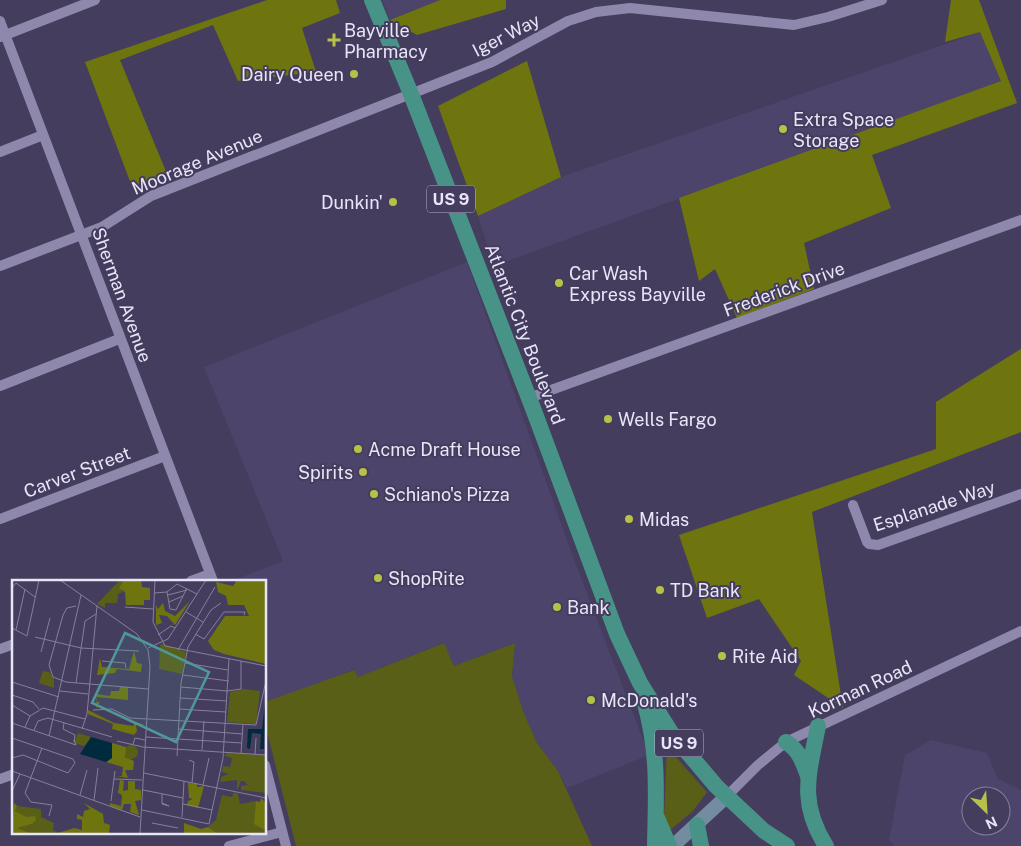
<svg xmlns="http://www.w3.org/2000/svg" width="1021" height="846" viewBox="0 0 1021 846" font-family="'Public Sans',sans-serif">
	<rect width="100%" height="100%" fill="#443d5d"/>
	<g fill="#4c446b" fill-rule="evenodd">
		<path d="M 382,0 L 440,0 L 390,20 Z"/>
		<path d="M 980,32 L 1001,81 L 494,266 L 478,216 L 561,177 Z"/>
		<path d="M 467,262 L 575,562 L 649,755 L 567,788 L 558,771 L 537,743 L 523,711 L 512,676 L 515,643 L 454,666 L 443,643 L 358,677 L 354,669 L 308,688 L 265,702 L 265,581 L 231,581 L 283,561 L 204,367 Z"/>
		<path d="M 931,740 L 987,753 L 998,779 L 1021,790 L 1021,846 L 894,846 L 889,840 L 905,755 ZM 971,796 L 1001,796 L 1001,826 L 971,826 Z"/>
	</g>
	<g fill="#5a5f17">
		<path d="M 444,643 L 454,666 L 515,643 L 512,676 L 523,711 L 537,743 L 558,771 L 592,846 L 296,846 L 265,724 L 265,702 L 354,670 L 358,677 Z"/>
		<path d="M 667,747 L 707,792 L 693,811 L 669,831 L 664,819 Z"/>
	</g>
	<g fill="#6f750e">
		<path d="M 267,0 L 336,0 L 340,13 L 302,28 L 316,72 L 238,81 L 213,25 L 120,60 L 167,174 L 134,192 L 85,62 Z"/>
		<path d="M 440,0 L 506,0 L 506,9 L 417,35 L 390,20 Z"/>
		<path d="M 951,0 L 979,0 L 1017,103 L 872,155 L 891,208 L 804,243 L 814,289 L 737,318 L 715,269 L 699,281 L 679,198 L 1001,81 L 980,32 L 945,42 Z"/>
		<path d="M 527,61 L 561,177 L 478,216 L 438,106 Z"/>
		<path d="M 1021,349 L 1021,432 L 812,512 L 843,708 L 794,675 L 801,661 L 759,599 L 707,618 L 679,535 L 936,449 L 936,402 Z"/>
	</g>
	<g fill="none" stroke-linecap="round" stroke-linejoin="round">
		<g stroke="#8f88ad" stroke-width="10">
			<path d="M 0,21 L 213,581"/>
			<path d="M 0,37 L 95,0"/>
			<path d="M 0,152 L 43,135"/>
			<path d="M 0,266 L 102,227 L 151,196 L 492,62 L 568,21 L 596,12 L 630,8 L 794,25 L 828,17 L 882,0"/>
			<path d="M 0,386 L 119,339"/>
			<path d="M 529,398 L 1021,220"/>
			<path d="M 853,505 L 867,542 L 869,544 L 878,545 L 1021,494"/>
			<path d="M 0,519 L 165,456"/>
			<path d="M 191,581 L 210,574"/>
			<path d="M 0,649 L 14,644"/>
			<path d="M 265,765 L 286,846"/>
			<path d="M 0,779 L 14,774"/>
			<path d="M 726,797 L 758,765 L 786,742 L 1021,631"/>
			<path d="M 229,846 L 282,832"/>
		</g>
		<path stroke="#748c9f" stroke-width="14" d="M 673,846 L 726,797"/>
		<g stroke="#489388" stroke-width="16">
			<path d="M 372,0 L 411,94 L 534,411 L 617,634 L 640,683 L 672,734 L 716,786 L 764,831 L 787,846"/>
			<path d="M 644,700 C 659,752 656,792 655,846"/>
			<path d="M 818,726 C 809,773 798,802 826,846"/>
			<path d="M 786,742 C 799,750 803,762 808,776"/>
			<path d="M 657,818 L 669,846"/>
			<path d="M 697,825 L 701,846"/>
		</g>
	</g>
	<g fill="#b7c147" stroke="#443d5d" stroke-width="2">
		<path d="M331.5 32.5h5v5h5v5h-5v5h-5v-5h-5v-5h5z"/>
		<circle cx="354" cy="74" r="5"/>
		<circle cx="783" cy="129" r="5"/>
		<circle cx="393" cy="202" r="5"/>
		<circle cx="559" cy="283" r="5"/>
		<circle cx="608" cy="419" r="5"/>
		<circle cx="358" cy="449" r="5"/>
		<circle cx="363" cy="472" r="5"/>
		<circle cx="374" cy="494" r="5"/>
		<circle cx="629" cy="519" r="5"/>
		<circle cx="378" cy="578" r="5"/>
		<circle cx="660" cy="590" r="5"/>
		<circle cx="557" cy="607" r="5"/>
		<circle cx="722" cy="656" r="5"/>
		<circle cx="591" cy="700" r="5"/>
	</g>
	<g text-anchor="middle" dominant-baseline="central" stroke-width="4" stroke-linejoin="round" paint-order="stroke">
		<g fill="#443d5d" stroke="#b8b3ca" stroke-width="1">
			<rect x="427" y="185.5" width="48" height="27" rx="4"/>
			<rect x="655" y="729.5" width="48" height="27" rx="4"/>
		</g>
		<g font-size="16" font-weight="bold" fill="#e9e5f9">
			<text x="451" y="199">US 9</text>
			<text x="679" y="743">US 9</text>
		</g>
		<g font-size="18" fill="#e9e5f9" stroke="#443d5d" text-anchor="start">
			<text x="344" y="30">Bayville<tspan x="344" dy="21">Pharmacy</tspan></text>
			<text x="344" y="74" text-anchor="end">Dairy Queen</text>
			<text x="793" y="119">Extra Space<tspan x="793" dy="21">Storage</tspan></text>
			<text x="383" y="202" text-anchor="end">Dunkin'</text>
			<text x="569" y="273">Car Wash<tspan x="569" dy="21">Express Bayville</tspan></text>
			<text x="618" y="419">Wells Fargo</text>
			<text x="368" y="449">Acme Draft House</text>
			<text x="353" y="472" text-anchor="end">Spirits</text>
			<text x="384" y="494">Schiano's Pizza</text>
			<text x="639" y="519">Midas</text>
			<text x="388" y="578">ShopRite</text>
			<text x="670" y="590">TD Bank</text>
			<text x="567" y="607">Bank</text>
			<text x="732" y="656">Rite Aid</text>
			<text x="601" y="700">McDonald's</text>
		</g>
		<g font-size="18" fill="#e9e5f9" stroke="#443d5d">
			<text transform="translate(506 35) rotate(-27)">Iger Way</text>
			<text transform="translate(197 162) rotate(-23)">Moorage Avenue</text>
			<text transform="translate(784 289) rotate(-20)">Frederick Drive</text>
			<text transform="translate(122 295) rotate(70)">Sherman Avenue</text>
			<text transform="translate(525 334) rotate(69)">Atlantic City Boulevard</text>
			<text transform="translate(77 472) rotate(-21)">Carver Street</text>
			<text transform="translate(934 506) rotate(-18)">Esplanade Way</text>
			<text transform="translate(860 689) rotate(-25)">Korman Road</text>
		</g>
	</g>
	<g transform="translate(12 580)">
		<rect width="254" height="254" fill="#443d5d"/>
		<path d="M 108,0 L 112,0 L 108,8 L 111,12 L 106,14 L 105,23 L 93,23 L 93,28 L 85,24 ZM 151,64 L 174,72 L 170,94 L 147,89 L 148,65 ZM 31,91 L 37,92 L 42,99 L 42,108 L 27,103 ZM 232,109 L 248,111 L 244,144 L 215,142 L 218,112 ZM 66,153 L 79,157 L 79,160 L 72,166 L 62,163 ZM112 172a7 7 0 1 1 14 0a7 7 0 1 1-14 0ZM 214,173 L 254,175 L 254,213 L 229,210 L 229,206 L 236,205 L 232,201 L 229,201 L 225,211 L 225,200 L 208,202 L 209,197 L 217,194 L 210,192 L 211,186 L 218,187 L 220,178 L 213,176 ZM 222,212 L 226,214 L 228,224 L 244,221 L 245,241 L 254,248 L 254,253 L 205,253 L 196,247 L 204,240 L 210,215 L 220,217 ZM 5,226 L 29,229 L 29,237 L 42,243 L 41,250 L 46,253 L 18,253 L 4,248 L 20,244 L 3,231 Z" fill="#5a5f17"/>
		<path d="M 112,0 L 129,0 L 130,7 L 138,8 L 138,20 L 132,20 L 132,25 L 114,25 L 113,12 L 107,8 ZM 225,0 L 254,0 L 254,84 L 212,74 L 202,70 L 196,61 L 213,36 L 237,36 L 232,25 L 216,25 L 214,16 L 206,12 L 204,2 L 221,6 ZM 178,21 L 163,45 L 155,36 L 147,35 L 150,43 L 144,45 L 144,25 L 146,29 L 151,23 L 153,31 L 163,36 ZM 122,71 L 125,83 L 130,84 L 129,92 L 105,89 L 103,93 L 85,95 L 88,78 L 90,87 L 117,89 ZM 108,107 L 116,107 L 116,120 L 85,117 L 85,122 L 88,122 L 84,128 L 85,114 L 98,116 L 99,111 L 107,111 ZM 76,130 L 102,143 L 121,146 L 123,142 L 133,145 L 124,145 L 125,151 L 122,155 L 100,149 L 101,144 L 76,134 ZM 100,163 L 114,167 L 113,177 L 122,181 L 121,190 L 113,190 L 116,198 L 105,196 L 110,196 L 111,187 L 94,182 L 100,178 ZM 108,200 L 112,201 L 111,211 L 116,210 L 116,201 L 123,201 L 123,209 L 129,210 L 129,220 L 123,221 L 127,235 L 118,232 L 119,224 L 112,224 L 110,230 L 98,226 L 98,223 L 109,226 L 110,215 L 106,213 ZM 176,203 L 185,204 L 185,207 L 192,206 L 186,228 L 175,225 L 176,221 L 181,219 L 177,218 ZM 249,218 L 254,223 L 254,248 L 251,249 L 242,244 L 244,221 L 248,222 ZM 2,223 L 5,226 L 3,231 L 14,237 L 23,236 L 24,240 L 20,244 L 5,248 L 18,253 L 0,253 ZM 72,223 L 91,234 L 92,243 L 98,245 L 97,253 L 46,253 L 62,248 L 70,250 L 70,240 L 65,239 L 65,234 L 71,237 L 72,231 L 78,229 ZM 172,243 L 189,249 L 196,247 L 205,253 L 172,253 Z" fill="#6f750e"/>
		<path d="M 254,114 L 252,169 L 248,169 L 249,154 L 240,153 L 238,169 L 235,168 L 236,149 L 250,149 ZM 79,157 L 100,163 L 100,178 L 94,182 L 68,174 Z" fill="#002b3f"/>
		<path fill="none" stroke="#86809b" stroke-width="1" d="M 48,0 L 125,54 L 136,70 L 138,86 L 128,253M 143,0 L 141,42 L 153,66 L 254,86M 0,8 L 4,3 L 23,17M 155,12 L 158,29 L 164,30 L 175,8M 142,13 L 155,12 L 165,4 L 185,14M 156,15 L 175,10M 157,22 L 171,16M 64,26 L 55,28 L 51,35 L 37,85 L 41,97 L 54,102 L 136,109M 113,27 L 141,29M 174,32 L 191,42M 0,48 L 15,56 L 27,0M 4,50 L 13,9M 183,54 L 192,59 L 212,32 L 233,32 L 232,35M 146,55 L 159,46 L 163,48M 23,57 L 69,68 L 127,71M 136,68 L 156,59 L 194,0M 166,70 L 203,7M 29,72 L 38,38M 90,81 L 113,83 L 114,88M 173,83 L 216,90M 171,95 L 217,101M 0,102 L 47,117M 64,103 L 73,41 L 84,34M 169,107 L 215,111 L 229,109 L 229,81M 48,111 L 76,114M 0,115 L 21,122 L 27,129M 168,118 L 215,121M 0,125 L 18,136M 167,129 L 214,132M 81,130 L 100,129 L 118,138 L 244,145 L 254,101M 0,143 L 64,165 L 62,160M 52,143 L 51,149 L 63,155 L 62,162M 13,147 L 18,136 L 31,128 L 73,139M 70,149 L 75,134 L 85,26M 166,149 L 231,154M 22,150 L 26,141 L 36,138 L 100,157M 37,156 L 69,15M 134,157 L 230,163M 0,158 L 61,179 L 63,183 L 56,193 L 11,175 L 0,178M 105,161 L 131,167 L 254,175M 121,164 L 123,158 L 133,160M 30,168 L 13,213 L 19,222 L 40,225 L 37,236M 190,170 L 192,141M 229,173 L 231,144M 243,174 L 244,158M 165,176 L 169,103 L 176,67 L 199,30 L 209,23M 177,180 L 182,182 L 180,203M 0,191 L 128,237M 132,193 L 254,218M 102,199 L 130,200M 191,205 L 197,178M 131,210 L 171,218M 0,211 L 8,194M 68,215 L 75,190M 82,220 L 86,188M 99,221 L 103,191M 150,223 L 157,226 L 150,224 L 150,214M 171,224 L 200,230M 130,230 L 197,244 L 211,178 L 217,79M 170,237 L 172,201M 140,243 L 166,248"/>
		<path fill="#509798" fill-opacity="0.15" stroke="#509798" stroke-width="2.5" d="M 113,53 L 197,92 L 164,162 L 80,123 Z"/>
		<rect width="254" height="254" fill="none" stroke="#e9e5f9" stroke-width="2.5"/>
	</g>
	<g transform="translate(986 811) rotate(155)"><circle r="24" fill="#443d5d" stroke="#86809b"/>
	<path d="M0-4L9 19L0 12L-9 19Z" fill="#b7c147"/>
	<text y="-8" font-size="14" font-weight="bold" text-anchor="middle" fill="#e9e5f9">N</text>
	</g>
</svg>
